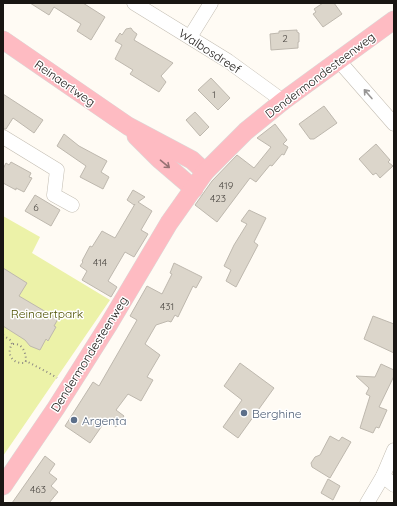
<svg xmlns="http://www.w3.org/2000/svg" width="397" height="506" viewBox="0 0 397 506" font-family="Quicksand,sans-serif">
	<rect width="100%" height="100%" fill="#fffbf4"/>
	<path fill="#ecf2a8" d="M 3,216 L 40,237 L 32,253 L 110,300 L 3,456 Z"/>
	<g fill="#dcd6cb" stroke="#beb8ae">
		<path d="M 30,3 L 83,3 L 105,17 L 91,40 L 77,31 L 81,24 L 54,7 L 49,15 Z"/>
		<path d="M 323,3 L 334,3 L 342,14 L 323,27 L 313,14 L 316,12 L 314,9 Z"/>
		<path d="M 131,28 L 133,31 L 137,34 L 134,40 L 173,63 L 161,76 L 166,82 L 159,92 L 130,74 L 133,70 L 115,59 L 122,45 L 115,41 L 120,33 L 122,35 L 126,29 Z"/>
		<path d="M 297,30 L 297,32 L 299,33 L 299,42 L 298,42 L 298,48 L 271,50 L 270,34 L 279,33 L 279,31 Z"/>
		<path d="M 211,78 L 230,98 L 218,110 L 198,90 Z"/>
		<path d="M 3,94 L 43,120 L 34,133 L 13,118 L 6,129 L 3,129 Z"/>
		<path d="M 324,106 L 337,123 L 314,139 L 310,139 L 299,124 Z"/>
		<path d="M 195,112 L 209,127 L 200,136 L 186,120 Z"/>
		<path d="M 275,124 L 287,140 L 283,144 L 288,147 L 284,155 L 282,154 L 272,166 L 270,165 L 256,182 L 250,178 L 217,222 L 195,205 L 212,181 L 237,155 L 254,168 L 271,147 L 257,138 Z"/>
		<path d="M 64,134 L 79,146 L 107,161 L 101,172 L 109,177 L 103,189 L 80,177 L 86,166 L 57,146 Z"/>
		<path d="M 376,144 L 390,160 L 388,162 L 393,166 L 380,178 L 376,173 L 373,175 L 359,159 Z"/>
		<path d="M 11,162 L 31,173 L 29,177 L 32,178 L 24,192 L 16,188 L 16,190 L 3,183 L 3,169 L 6,163 L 9,165 Z"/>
		<path d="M 133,190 L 145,197 L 138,202 L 152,211 L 141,230 L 148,234 L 134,257 L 125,252 L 108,281 L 117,287 L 111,297 L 82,280 L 87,271 L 80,266 L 83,262 L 82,261 L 90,246 L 92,247 L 102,231 L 115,238 L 135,204 L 134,205 L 127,200 Z"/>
		<path d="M 35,195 L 60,210 L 51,226 L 25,211 Z"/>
		<path d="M 249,210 L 266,218 L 254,242 L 258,245 L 236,287 L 226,281 L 231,270 L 224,266 L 234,245 L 247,224 L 241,221 Z"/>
		<path d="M 174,263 L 202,277 L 196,288 L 193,286 L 178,317 L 175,315 L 171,322 L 168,321 L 156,325 L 145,344 L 160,355 L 147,377 L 153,380 L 141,401 L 128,394 L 116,410 L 124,416 L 116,427 L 106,420 L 90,443 L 65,426 L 93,382 L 99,386 L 137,320 L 130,316 L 147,286 L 162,294 L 172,274 L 170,273 Z"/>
		<path d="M 3,268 L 27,283 L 19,296 L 58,319 L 54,326 L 56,327 L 48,341 L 46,339 L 40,350 L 30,346 L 25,340 L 3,326 Z"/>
		<path d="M 373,316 L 394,324 L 394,353 L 364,339 Z"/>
		<path d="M 240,363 L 274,388 L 238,438 L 223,427 L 242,400 L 224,386 Z"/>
		<path d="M 381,364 L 394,370 L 394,376 L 379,407 L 387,410 L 379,428 L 376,427 L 373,433 L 360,428 L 370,396 L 366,394 L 369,388 L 356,376 L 375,377 Z"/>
		<path d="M 330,436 L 339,441 L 342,437 L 351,442 L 330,478 L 312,467 L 311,463 L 315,457 L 320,455 Z"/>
		<path d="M 45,456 L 55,464 L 49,473 L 57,479 L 51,486 L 58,492 L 49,503 L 12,503 Z"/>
		<path d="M 328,479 L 340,486 L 333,500 L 321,493 Z"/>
	</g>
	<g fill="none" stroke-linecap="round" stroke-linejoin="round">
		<defs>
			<g id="minor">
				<path d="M 134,3 L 228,61 L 283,101"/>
				<path d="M 190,37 L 211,3"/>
				<path d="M 339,61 L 394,124"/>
				<path d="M 3,137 L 57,170 L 54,195 L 72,205"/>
				<path d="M 383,476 L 394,485"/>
				<path d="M 367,503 L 383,476 L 394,450"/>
			</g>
			<g id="major">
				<path d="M 3,40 L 128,126 L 192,160 L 205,172"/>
				<path d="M 136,136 L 159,159 L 194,189"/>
				<path d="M 3,486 L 56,408 L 109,324 L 169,223 L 205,172 L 246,131 L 283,101 L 394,20"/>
			</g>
		</defs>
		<use href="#minor" stroke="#c4beb3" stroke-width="15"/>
		<use href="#major" stroke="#dadad9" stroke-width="19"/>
		<g stroke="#8c8883" stroke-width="2" stroke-dasharray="1 3" stroke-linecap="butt">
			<path d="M 3,335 L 10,340 L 12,344 C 6,354 12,364 25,363 L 26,361 L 49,373 L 57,378"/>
			<path d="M 13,344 C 22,343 26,352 26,361"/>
		</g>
		<use href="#minor" stroke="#fff" stroke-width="14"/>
		<use href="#major" stroke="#febbc2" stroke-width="18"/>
	</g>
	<defs><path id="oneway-shaft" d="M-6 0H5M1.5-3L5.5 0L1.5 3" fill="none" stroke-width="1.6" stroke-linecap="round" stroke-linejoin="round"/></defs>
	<use stroke="#989695" href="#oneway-shaft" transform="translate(368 94) rotate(-131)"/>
	<use stroke="#977173" href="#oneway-shaft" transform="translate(165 164) rotate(40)"/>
	<g fill="#5c6f8a" stroke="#fff" stroke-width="1.5">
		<circle cx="244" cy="413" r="4"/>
		<circle cx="74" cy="420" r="4"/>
	</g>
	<g text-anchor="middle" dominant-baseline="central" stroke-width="3" stroke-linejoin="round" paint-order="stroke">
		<g font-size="10" fill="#4a4641">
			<text x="285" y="38">2</text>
			<text x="214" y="94">1</text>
			<text x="226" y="185">419</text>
			<text x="218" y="198">423</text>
			<text x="36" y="207">6</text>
			<text x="100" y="262">414</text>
			<text x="167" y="306">431</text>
			<text x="38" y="489">463</text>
		</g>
		<g font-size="12" fill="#191613" stroke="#fff">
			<text transform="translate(210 51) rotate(33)">Walbosdreef</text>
			<text transform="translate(320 75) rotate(-37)">Dendermondesteenweg</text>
			<text transform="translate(65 83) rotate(35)">Reinaertweg</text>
			<text transform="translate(89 354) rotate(-58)">Dendermondesteenweg</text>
		</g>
		<g font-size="12" fill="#4e5102" stroke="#fff">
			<text x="47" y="313">Reinaertpark</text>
		</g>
		<g font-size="12" fill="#4e5e75" stroke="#fff" text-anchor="start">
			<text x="252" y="413">Berghine</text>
			<text x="82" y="420">Argenta</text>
		</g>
	</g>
	<rect width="397" height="506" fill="none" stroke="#191613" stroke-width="8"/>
</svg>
